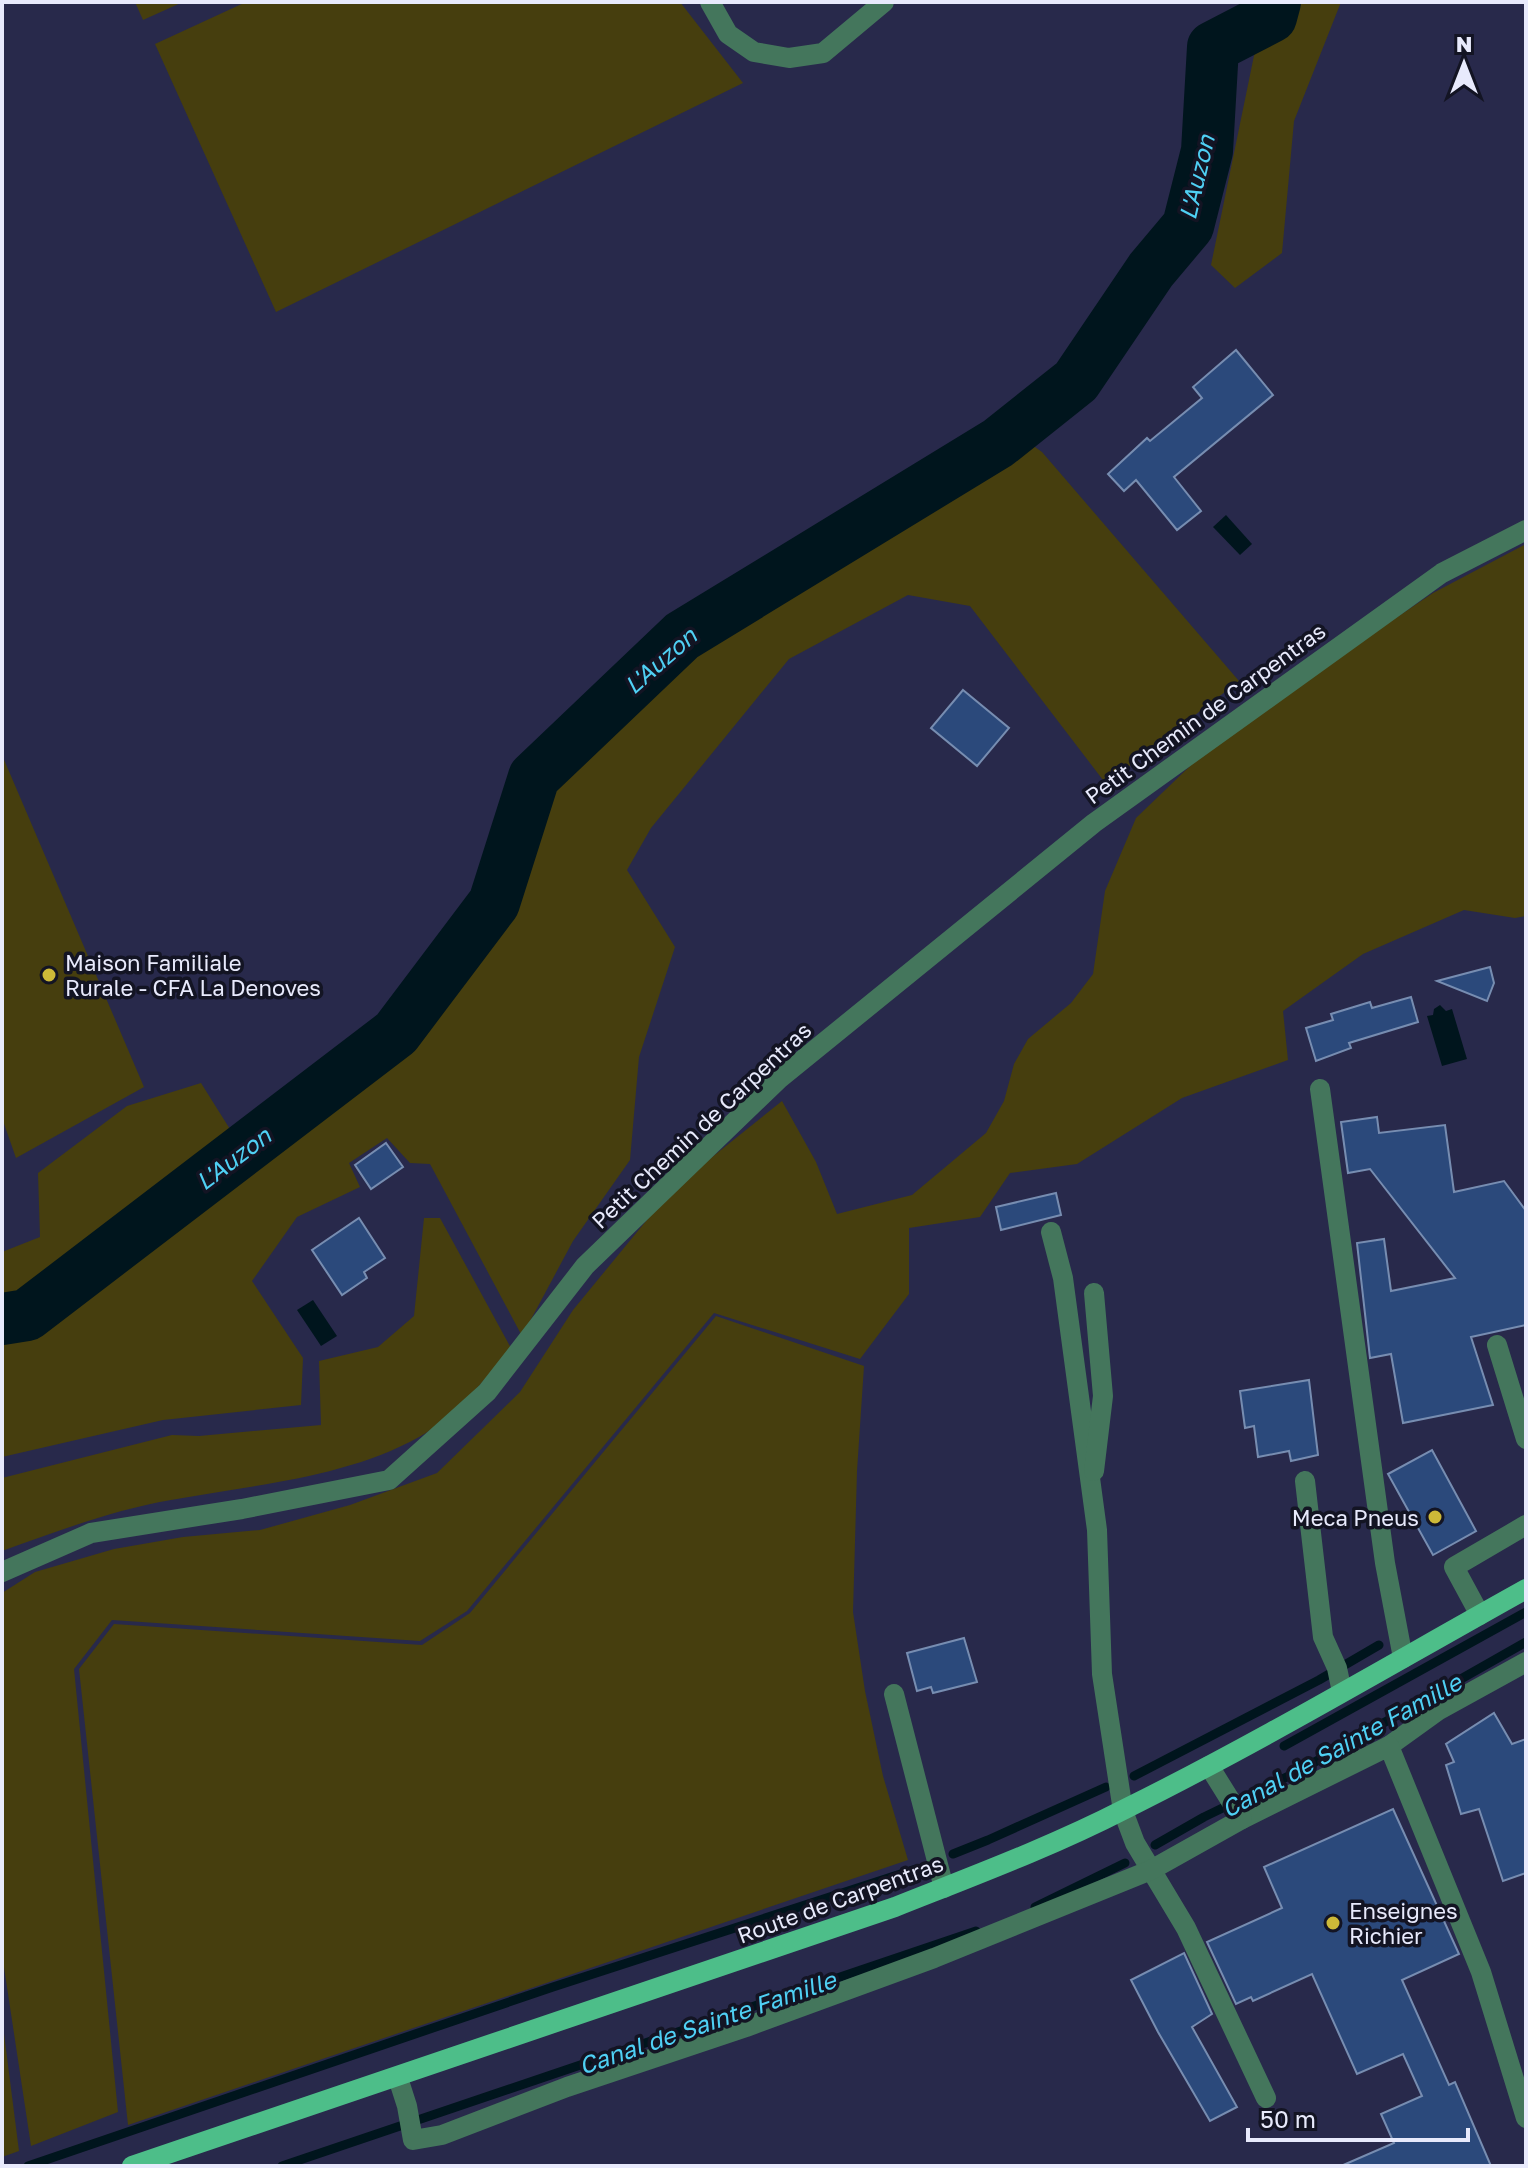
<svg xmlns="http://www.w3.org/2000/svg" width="1528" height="2168" viewBox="0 0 1528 2168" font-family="'Golos Text',sans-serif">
	<rect width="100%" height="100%" fill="#28294b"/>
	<g fill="#463e0e">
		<path d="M 135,2 L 183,2 L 143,20 Z"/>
		<path d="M 246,2 L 680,2 L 743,83 L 276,312 L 155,44 Z"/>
		<path d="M 1265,2 L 1341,2 L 1294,121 L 1282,253 L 1235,288 L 1211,265 Z"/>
		<path d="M 1018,435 L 1042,452 L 1239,681 L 1106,784 L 970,606 L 908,595 L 789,659 L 651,828 L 627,870 L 675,947 L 639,1057 L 630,1160 L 573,1241 L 522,1336 L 430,1164 L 410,1163 L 387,1138 L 349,1163 L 360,1187 L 297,1217 L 252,1281 L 303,1358 L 301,1405 L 163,1420 L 2,1457 L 2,1252 L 40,1237 L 38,1173 L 127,1106 L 201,1083 L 250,1161 L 406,1045 L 506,911 L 545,787 L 574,765 L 693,649 L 1004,448 Z"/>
		<path d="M 1526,544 L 1526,916 L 1515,918 L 1464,910 L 1363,954 L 1283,1011 L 1288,1060 L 1182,1098 L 1077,1164 L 1010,1173 L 980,1217 L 909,1228 L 909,1294 L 860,1359 L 714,1313 L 467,1611 L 420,1641 L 112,1620 L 74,1669 L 118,2112 L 31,2146 L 2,1954 L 2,1593 L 35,1572 L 114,1549 L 183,1537 L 260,1530 L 350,1505 L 437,1473 L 520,1392 L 573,1310 L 651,1215 L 706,1162 L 782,1101 L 816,1162 L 837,1214 L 912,1195 L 986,1133 L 1004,1101 L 1014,1064 L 1028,1039 L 1071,1003 L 1093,974 L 1105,891 L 1136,818 L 1212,745 L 1342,654 L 1433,593 Z"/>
		<path d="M 2,755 L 144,1087 L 16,1158 L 2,1118 Z"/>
		<path d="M 424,1218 L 440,1218 L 511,1348 C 487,1378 452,1419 419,1437 C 346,1478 252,1485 171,1500 C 113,1510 58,1531 2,1551 L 2,1478 L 172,1435 L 199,1436 L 321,1425 L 319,1361 L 378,1347 L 414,1316 Z"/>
		<path d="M 716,1316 L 864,1366 L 857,1471 L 853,1612 L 865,1691 L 883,1776 L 908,1860 L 128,2125 L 79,1669 L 114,1624 L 422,1645 L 470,1613 Z"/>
		<path d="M 2,2018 L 19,2151 L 2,2157 Z"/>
	</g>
	<g fill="#00151d">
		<path d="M 1226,515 L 1252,544 L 1240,555 L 1213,527 Z"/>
		<path d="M 1440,1005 L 1446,1011 L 1452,1009 L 1467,1059 L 1442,1066 L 1427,1016 L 1433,1015 L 1434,1009 Z"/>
		<path d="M 313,1300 L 337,1336 L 321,1346 L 297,1310 Z"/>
	</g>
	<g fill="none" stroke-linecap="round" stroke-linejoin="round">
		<g stroke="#00151d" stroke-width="9">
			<path d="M 1284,1746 L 1526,1612"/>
			<path d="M 1134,1776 L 1319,1680 L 1379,1645"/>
			<path d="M 1155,1845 L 1204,1817 L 1299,1771 L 1526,1642"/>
			<path d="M 953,1854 L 988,1840 L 1106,1787"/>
			<path d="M 1035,1907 L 1125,1863"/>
			<path d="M 28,2166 L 553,1987 L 916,1869"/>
			<path d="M 282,2166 L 976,1931"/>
		</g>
		<path stroke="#00151d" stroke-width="52" d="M 2,1319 L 27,1315 L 396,1033 L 494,903 L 534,777 L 682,636 L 998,443 L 1076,381 L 1151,270 L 1188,226 L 1207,151 L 1213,47 L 1271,17 L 1275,2"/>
	</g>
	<g fill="#2b497b" stroke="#778db1" stroke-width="2">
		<path d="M 1236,350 L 1273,395 L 1174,477 L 1201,511 L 1177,530 L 1136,480 L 1124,491 L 1108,474 L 1147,438 L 1150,441 L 1202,398 L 1193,387 Z"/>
		<path d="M 963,690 L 1009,728 L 977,766 L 931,728 Z"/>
		<path d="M 1490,967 L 1494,983 L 1487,1001 L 1437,981 Z"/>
		<path d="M 1411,997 L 1418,1022 L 1349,1043 L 1351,1048 L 1316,1061 L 1306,1028 L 1333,1020 L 1331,1014 L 1370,1002 L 1372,1008 Z"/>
		<path d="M 1377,1117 L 1379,1133 L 1445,1125 L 1454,1192 L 1504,1181 L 1526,1211 L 1526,1325 L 1471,1337 L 1493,1405 L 1403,1423 L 1391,1354 L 1370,1358 L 1357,1243 L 1384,1239 L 1391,1291 L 1455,1278 L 1370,1169 L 1348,1173 L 1341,1122 Z"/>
		<path d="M 386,1143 L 403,1167 L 371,1189 L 355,1165 Z"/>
		<path d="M 1056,1193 L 1061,1215 L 1001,1230 L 996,1207 Z"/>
		<path d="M 359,1218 L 385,1258 L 364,1272 L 367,1278 L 342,1295 L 312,1250 Z"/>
		<path d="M 1309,1380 L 1318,1455 L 1291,1461 L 1289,1451 L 1258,1457 L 1254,1426 L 1245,1428 L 1240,1391 Z"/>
		<path d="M 1432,1450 L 1476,1531 L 1433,1555 L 1388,1474 Z"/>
		<path d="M 964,1638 L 977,1682 L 933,1693 L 931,1687 L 917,1691 L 907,1653 Z"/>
		<path d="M 1494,1713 L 1512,1744 L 1526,1739 L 1526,1873 L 1503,1881 L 1479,1809 L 1461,1814 L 1446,1765 L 1454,1762 L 1446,1744 Z"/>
		<path d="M 1393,1809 L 1459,1954 L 1402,1980 L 1449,2085 L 1455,2082 L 1491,2166 L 1341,2166 L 1394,2143 L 1381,2114 L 1422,2096 L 1403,2054 L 1357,2074 L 1312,1974 L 1253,2001 L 1251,1997 L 1236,2004 L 1207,1942 L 1282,1908 L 1264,1867 Z"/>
		<path d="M 1184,1953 L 1212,2014 L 1192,2027 L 1237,2107 L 1210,2121 L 1158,2032 L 1131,1980 Z"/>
	</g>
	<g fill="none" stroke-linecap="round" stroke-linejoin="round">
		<g stroke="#44765c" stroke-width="20">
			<path d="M 710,2 L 728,34 L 754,52 L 789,58 L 823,53 L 884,2"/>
			<path d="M 1320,1089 L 1385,1563 L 1403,1658"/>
			<path d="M 1051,1232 L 1063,1278 L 1097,1530 L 1102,1674 L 1123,1811 L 1135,1843 L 1186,1928 L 1266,2098"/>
			<path d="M 1094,1293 L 1103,1396 L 1094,1471"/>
			<path d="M 1497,1345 L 1526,1439"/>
			<path d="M 1305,1481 L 1323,1637 L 1337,1668 L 1342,1692"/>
			<path d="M 2,1572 L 91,1533 L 242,1509 L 389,1480 L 487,1392 L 585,1266 L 779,1079 L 1094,823 L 1442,573 L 1526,530"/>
			<path d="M 1480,1615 L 1454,1567 L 1526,1525"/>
			<path d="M 894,1694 L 944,1888"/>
			<path d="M 1389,1746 L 1439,1710 L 1526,1662"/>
			<path d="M 1209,1766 L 1242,1819 L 1389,1746 L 1481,1972 L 1526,2118"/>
			<path d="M 398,2078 L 407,2106 L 413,2140 L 442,2135 L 567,2087 L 746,2027 L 934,1958 L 1151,1870 L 1242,1819"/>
		</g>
		<path stroke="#4dbe89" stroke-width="20" d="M 132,2166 L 895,1907 C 973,1876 1051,1847 1125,1809 C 1262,1741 1393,1663 1526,1589"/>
	</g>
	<g fill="#cdb938" stroke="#131423" stroke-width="3">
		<circle cx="49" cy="975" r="8"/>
		<circle cx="1435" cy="1517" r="8"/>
		<circle cx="1333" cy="1923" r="8"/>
	</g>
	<g text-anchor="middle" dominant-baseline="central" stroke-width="7" stroke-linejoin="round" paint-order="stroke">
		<g font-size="22" fill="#e8eafc" stroke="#131423">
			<text transform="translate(1205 713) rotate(-36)">Petit Chemin de Carpentras</text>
			<text transform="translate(701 1125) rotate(-43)">Petit Chemin de Carpentras</text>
			<text transform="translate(840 1899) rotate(-20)">Route de Carpentras</text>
		</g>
		<g font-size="22" fill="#e8eafc" stroke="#131423" text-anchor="start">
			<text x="65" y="962">Maison Familiale<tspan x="65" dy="25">Rurale - CFA La Denoves</tspan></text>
			<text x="1419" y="1517" text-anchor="end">Meca Pneus</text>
			<text x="1349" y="1910">Enseignes<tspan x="1349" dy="25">Richier</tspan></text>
		</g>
		<g font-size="24" font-style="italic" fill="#4fd0f4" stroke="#131423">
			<text transform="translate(1196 177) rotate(-77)">L'Auzon</text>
			<text transform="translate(660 660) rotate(-41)">L'Auzon</text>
			<text transform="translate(233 1158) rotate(-37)">L'Auzon</text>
			<text transform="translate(1341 1745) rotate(-29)">Canal de Sainte Famille</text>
			<text transform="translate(707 2022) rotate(-19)">Canal de Sainte Famille</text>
		</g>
	</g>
	<rect width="1528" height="2168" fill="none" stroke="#e8eafc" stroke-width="8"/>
	<g transform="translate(1464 64)" stroke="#131423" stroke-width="6" paint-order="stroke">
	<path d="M0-6L14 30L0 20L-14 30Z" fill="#e8eafc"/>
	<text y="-12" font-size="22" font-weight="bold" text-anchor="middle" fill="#e8eafc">N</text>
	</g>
	<path d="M1248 2128v12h220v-12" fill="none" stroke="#e8eafc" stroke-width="4"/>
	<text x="1260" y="2128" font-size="24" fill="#e8eafc" stroke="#131423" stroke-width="6" paint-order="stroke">50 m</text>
</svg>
